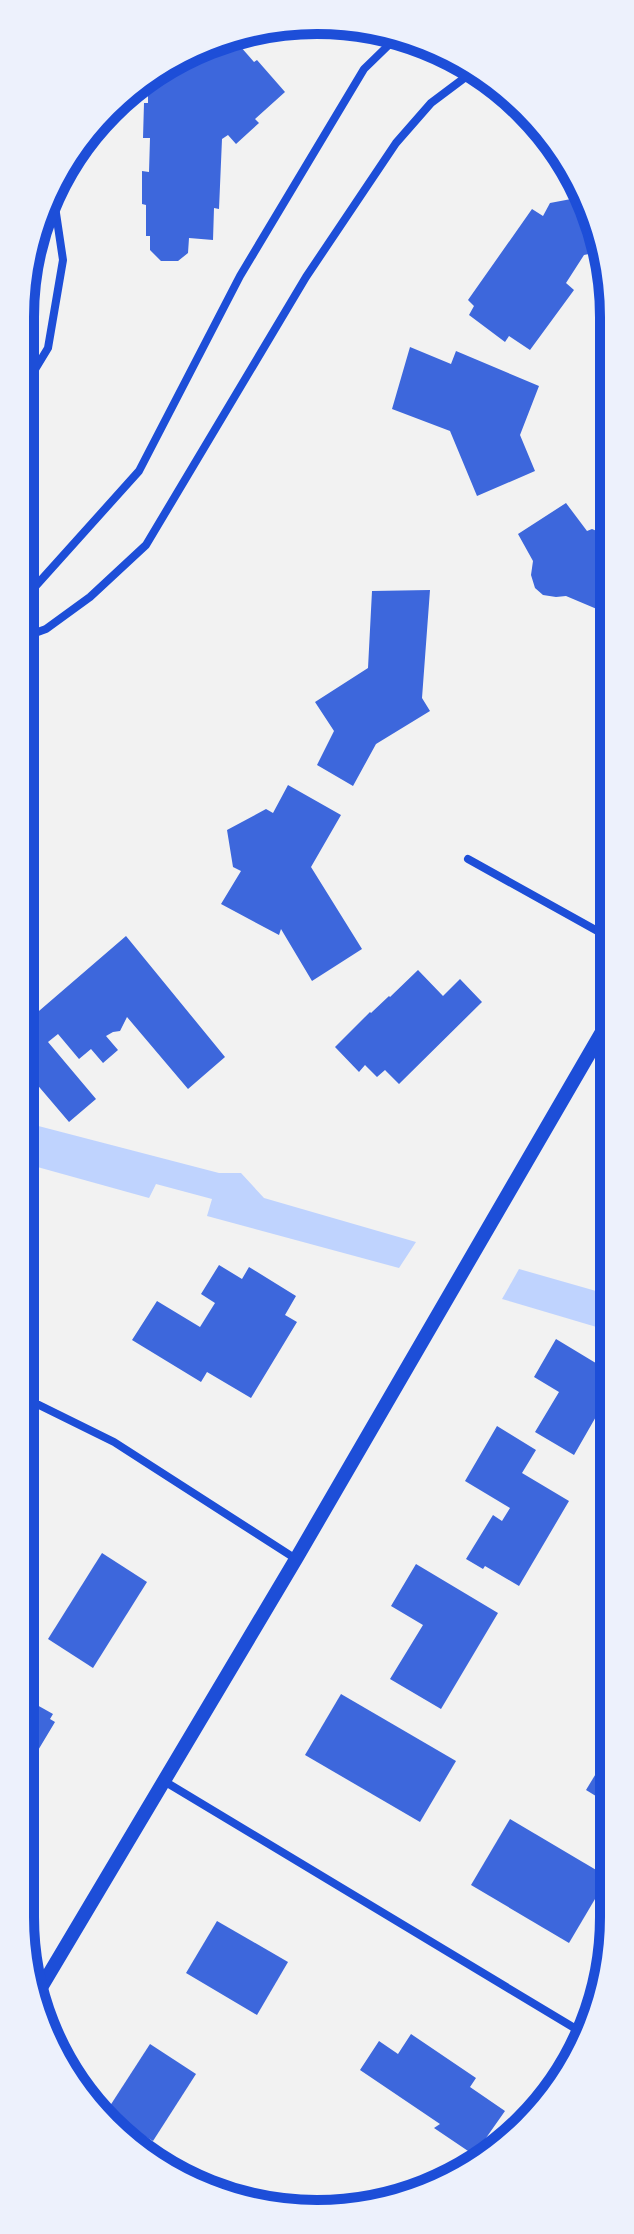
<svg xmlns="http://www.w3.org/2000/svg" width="634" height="2234" viewBox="0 0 634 2234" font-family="'IBM Plex Sans',sans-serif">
	<rect width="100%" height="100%" fill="#f2f2f2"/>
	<g fill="#bfd3fe">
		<path d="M 23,1122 L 219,1173 L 241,1173 L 264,1198 L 416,1242 L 399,1268 L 207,1216 L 212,1199 L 156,1184 L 149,1198 L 23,1163 Z"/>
		<path d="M 519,1269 L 610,1295 L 610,1331 L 502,1299 Z"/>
	</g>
	<g fill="#3d67dc">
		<path d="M 224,40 L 224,46 L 240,46 L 254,62 L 257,60 L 285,92 L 255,119 L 259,123 L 236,144 L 228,135 L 222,139 L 219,209 L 214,208 L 213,240 L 189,238 L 188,253 L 178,261 L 161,261 L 150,250 L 150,236 L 146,236 L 146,205 L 142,204 L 142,171 L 149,172 L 150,138 L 143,138 L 144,103 L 148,103 L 148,87 L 142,87 L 142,80 L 152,70 Z"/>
		<path d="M 587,196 L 603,251 L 584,255 L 566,283 L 574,290 L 530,350 L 509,336 L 505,342 L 469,315 L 474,306 L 468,300 L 532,209 L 543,216 L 550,203 Z"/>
		<path d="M 410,347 L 451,364 L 456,351 L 539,386 L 520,435 L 535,471 L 477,496 L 450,431 L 392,409 Z"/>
		<path d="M 566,503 L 587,531 L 592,529 L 611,537 L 611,615 L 566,596 L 556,597 L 543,595 L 535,588 L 531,575 L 533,561 L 518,534 Z"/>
		<path d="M 430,590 L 422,698 L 430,711 L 376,744 L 353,786 L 317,765 L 334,731 L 315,702 L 368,668 L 372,591 Z"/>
		<path d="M 288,785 L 341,815 L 311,867 L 362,949 L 312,981 L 281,929 L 279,935 L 221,904 L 241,871 L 233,867 L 227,830 L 266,809 L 273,813 Z"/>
		<path d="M 126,936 L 225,1057 L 188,1089 L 127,1017 L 120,1031 L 113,1032 L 106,1036 L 118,1050 L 103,1063 L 91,1049 L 79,1059 L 58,1034 L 48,1042 L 96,1099 L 69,1122 L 23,1068 L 23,1007 L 32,1017 Z"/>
		<path d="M 418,970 L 443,996 L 460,979 L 482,1002 L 399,1084 L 385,1070 L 377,1077 L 365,1065 L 359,1072 L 335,1047 L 370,1012 L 371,1013 L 389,996 L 390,997 Z"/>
		<path d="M 22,1231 L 35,1235 L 23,1277 L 22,1277 Z"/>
		<path d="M 219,1265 L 242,1279 L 249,1267 L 296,1296 L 285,1315 L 297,1322 L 251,1398 L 207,1372 L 201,1382 L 132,1340 L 157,1301 L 200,1327 L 215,1303 L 201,1294 Z"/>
		<path d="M 556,1339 L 609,1371 L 609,1394 L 574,1455 L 535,1432 L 559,1392 L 534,1377 Z"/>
		<path d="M 497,1426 L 536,1450 L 522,1473 L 569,1501 L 519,1586 L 485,1566 L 483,1569 L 466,1559 L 493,1515 L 502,1521 L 510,1508 L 465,1481 Z"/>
		<path d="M 21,1500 L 33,1501 L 29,1581 L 21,1580 Z"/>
		<path d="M 102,1553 L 147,1582 L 93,1668 L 48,1639 Z"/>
		<path d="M 416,1564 L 498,1613 L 441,1709 L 390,1679 L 423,1625 L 391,1606 Z"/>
		<path d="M 341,1694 L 456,1761 L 420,1822 L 305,1755 Z"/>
		<path d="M 21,1696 L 53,1714 L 50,1719 L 55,1722 L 34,1757 L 21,1750 Z"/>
		<path d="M 609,1752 L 609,1804 L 586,1790 Z"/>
		<path d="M 510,1819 L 608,1877 L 569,1943 L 471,1885 Z"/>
		<path d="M 217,1921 L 288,1962 L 257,2015 L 186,1973 Z"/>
		<path d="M 411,2034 L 476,2078 L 470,2087 L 505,2111 L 474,2155 L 434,2128 L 440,2124 L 360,2070 L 379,2041 L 398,2054 Z"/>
		<path d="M 150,2044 L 196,2074 L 153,2141 L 106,2112 Z"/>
	</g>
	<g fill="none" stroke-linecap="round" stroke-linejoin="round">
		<path stroke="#1d4ed8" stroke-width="5" d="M 24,766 L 25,728"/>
		<g stroke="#1d4ed8" stroke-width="8">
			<path d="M 25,386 L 48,348 L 63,260 L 53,193"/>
			<path d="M 24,599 L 139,471 L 240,276 L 364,69 L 400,34"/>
			<path d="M 24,637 L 46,629 L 90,597 L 146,545 L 306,277 L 396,143 L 431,103 L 475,70"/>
			<path d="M 468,859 L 610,938"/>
			<path d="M 22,1402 L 39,1405 L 114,1442 L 296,1559"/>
			<path d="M 164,1781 L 586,2035"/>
		</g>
		<path stroke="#1d4ed8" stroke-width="14" d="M 36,1996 L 296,1559 L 610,1018"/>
	</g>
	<path d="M0 0H634V2234H0ZM317 34H317A283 283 0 0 1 600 317V1917A283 283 0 0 1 317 2200H317A283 283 0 0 1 34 1917V317A283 283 0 0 1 317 34Z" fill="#edf1fc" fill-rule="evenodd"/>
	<path fill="none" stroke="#1d4ed8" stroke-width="10" d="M317 34H317A283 283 0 0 1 600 317V1917A283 283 0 0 1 317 2200H317A283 283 0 0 1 34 1917V317A283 283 0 0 1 317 34Z"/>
</svg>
